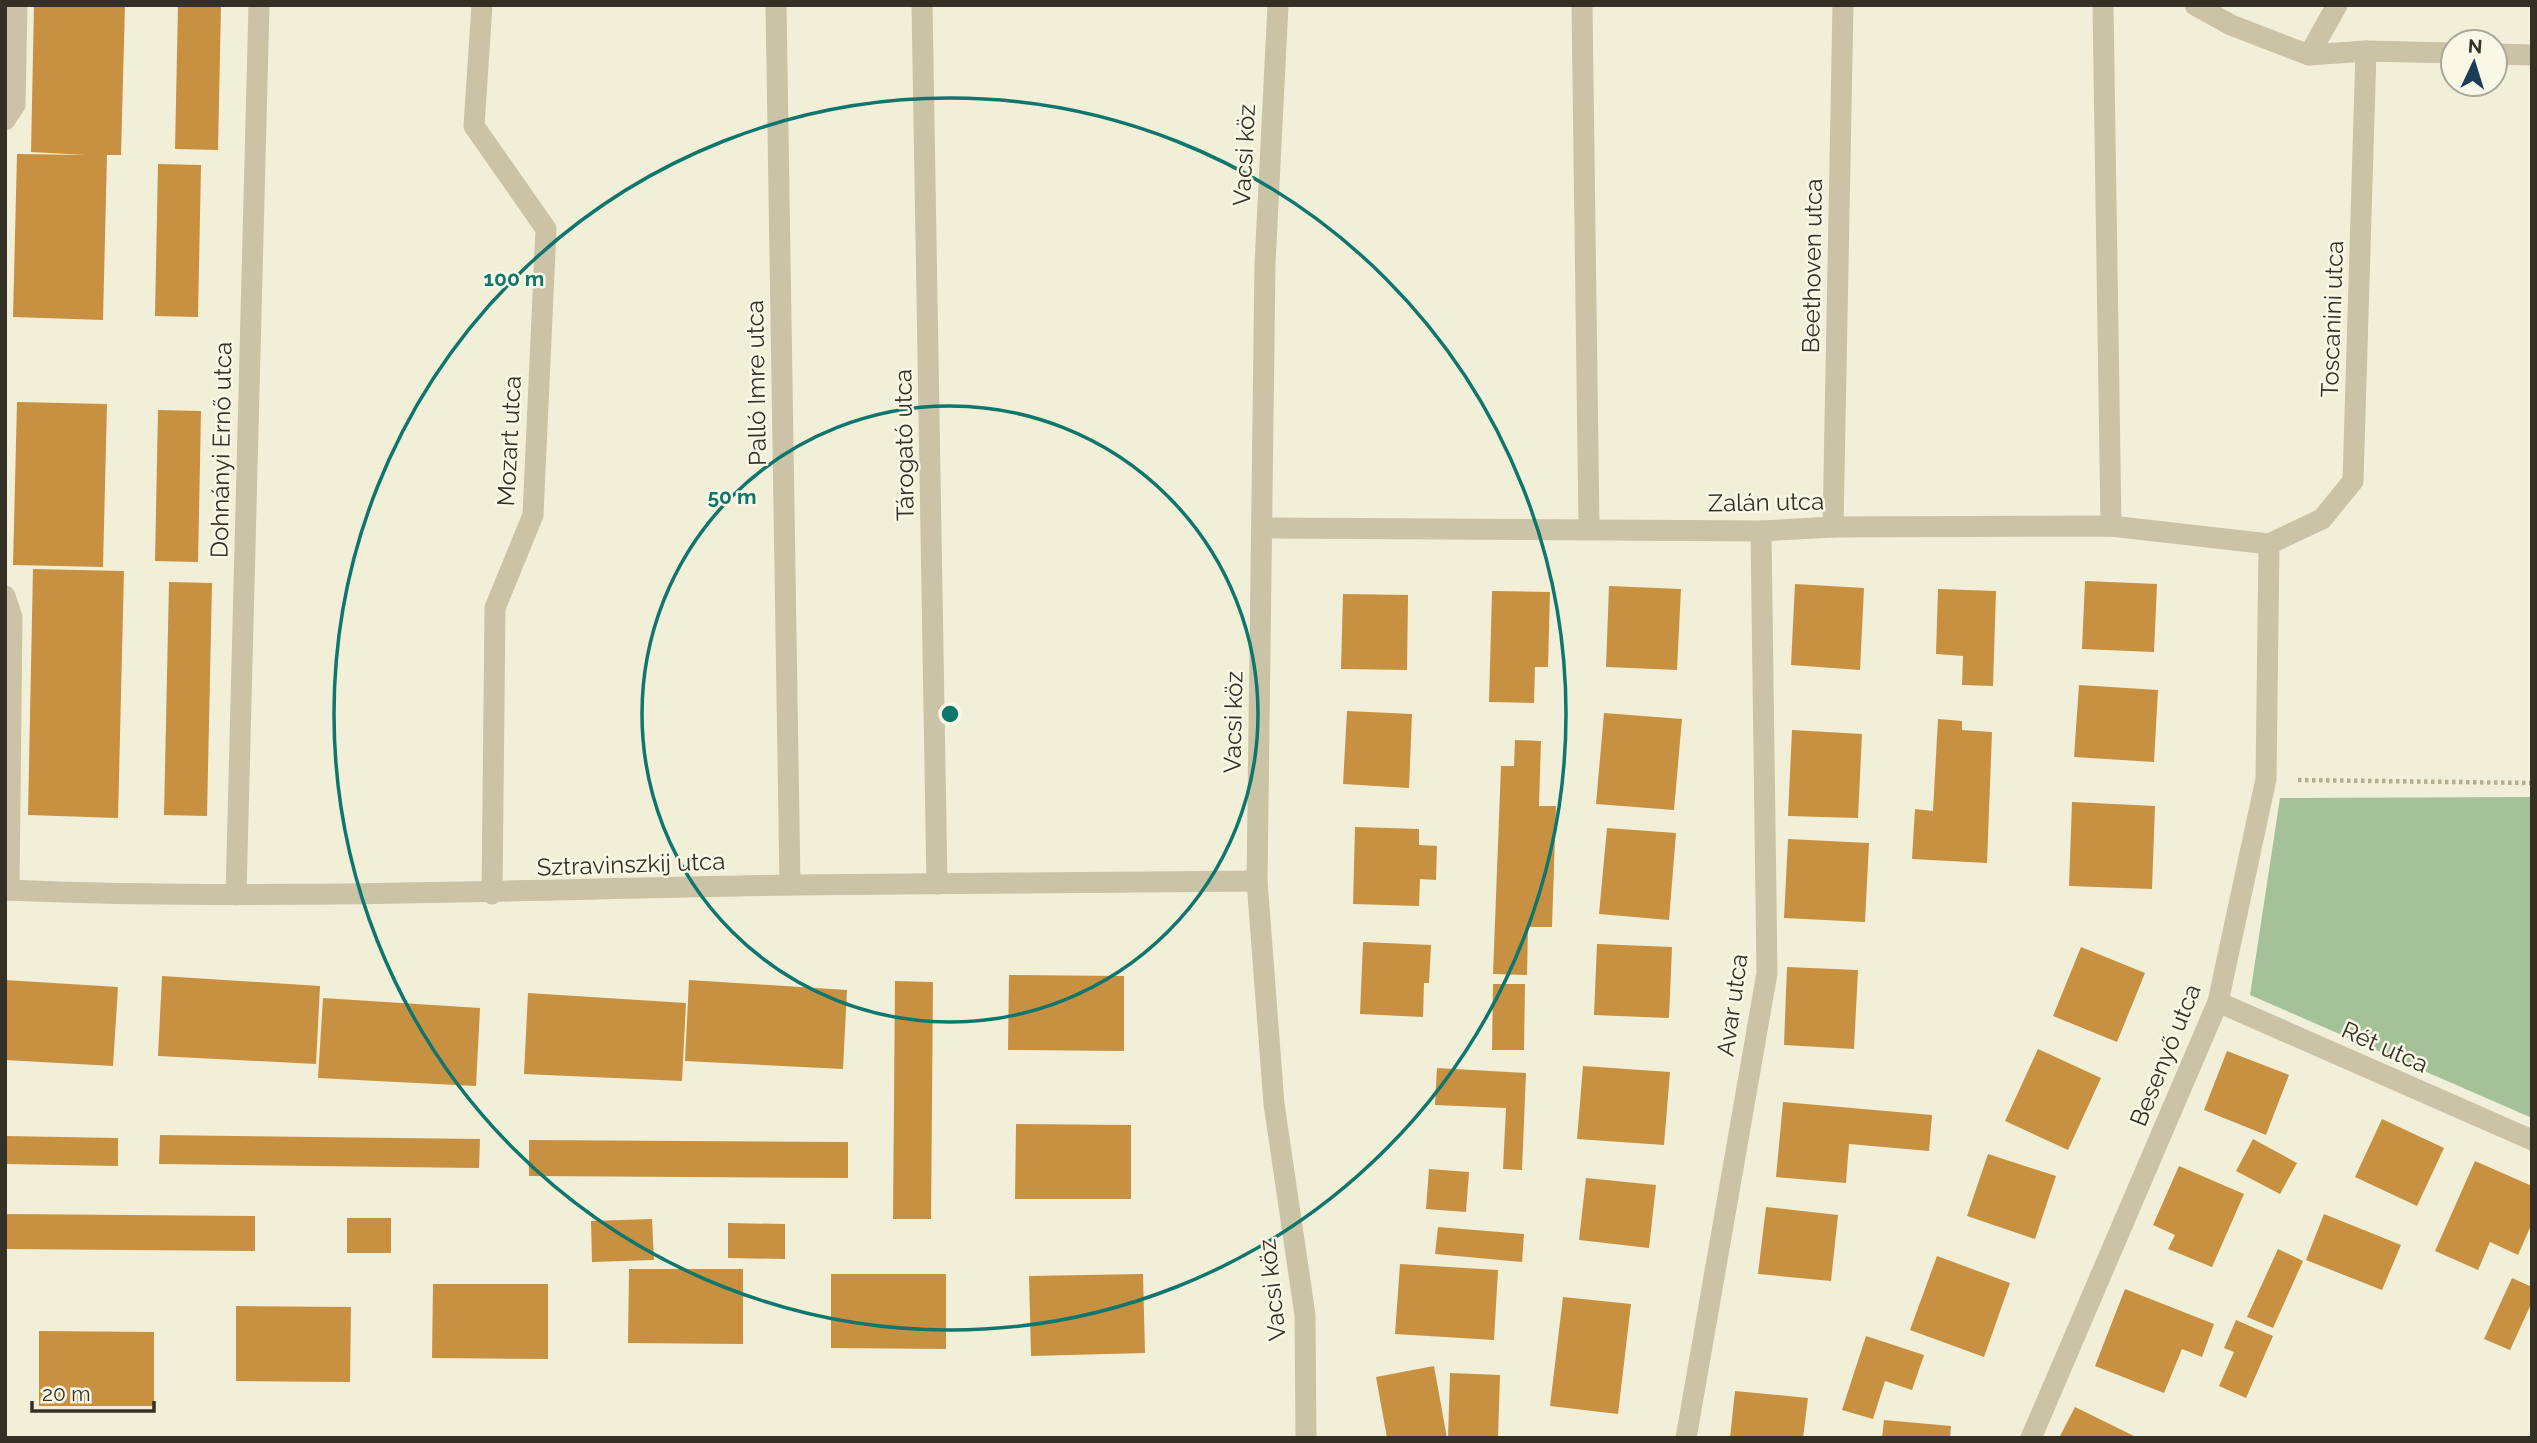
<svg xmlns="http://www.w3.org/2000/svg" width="2537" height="1443" viewBox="0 0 2537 1443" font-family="Raleway,sans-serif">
	<rect width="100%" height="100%" fill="#f2efd9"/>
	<path fill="#a5c199" d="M 2532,797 L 2532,1118 L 2250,995 L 2280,798 Z"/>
	<g fill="#c89141">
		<path d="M 34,5 L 125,5 L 121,155 L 107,155 L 103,320 L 13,317 L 17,154 L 87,155 L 31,152 Z"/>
		<path d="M 178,5 L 221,5 L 218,150 L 175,149 Z"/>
		<path d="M 158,164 L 201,165 L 198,317 L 155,316 Z"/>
		<path d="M 17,402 L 107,404 L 103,567 L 13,565 Z"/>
		<path d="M 158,410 L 201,411 L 198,562 L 155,561 Z"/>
		<path d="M 33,569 L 124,571 L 118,818 L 28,815 Z"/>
		<path d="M 2085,581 L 2157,584 L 2154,652 L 2082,649 Z"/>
		<path d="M 169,582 L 212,583 L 207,816 L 164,815 Z"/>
		<path d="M 1795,584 L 1864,588 L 1860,670 L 1791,665 Z"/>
		<path d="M 1609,586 L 1681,589 L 1677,670 L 1606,667 Z"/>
		<path d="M 1938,589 L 1996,591 L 1993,686 L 1962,685 L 1963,656 L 1936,654 Z"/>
		<path d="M 1492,591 L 1550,592 L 1548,667 L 1535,667 L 1534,703 L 1489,702 Z"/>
		<path d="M 1343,594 L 1408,595 L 1407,670 L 1341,669 Z"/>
		<path d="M 2079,685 L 2158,690 L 2154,762 L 2074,757 Z"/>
		<path d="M 1347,711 L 1412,714 L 1409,788 L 1343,784 Z"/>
		<path d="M 1604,713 L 1682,719 L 1674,810 L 1596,804 Z"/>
		<path d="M 1938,719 L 1962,721 L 1962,730 L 1992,732 L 1987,863 L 1912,859 L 1915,809 L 1933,811 Z"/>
		<path d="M 1792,730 L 1862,734 L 1858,818 L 1788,816 Z"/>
		<path d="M 1515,740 L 1541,741 L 1539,806 L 1556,806 L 1552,927 L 1528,927 L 1527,975 L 1493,974 L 1501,766 L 1514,766 Z"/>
		<path d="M 2072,802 L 2155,806 L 2152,889 L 2069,886 Z"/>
		<path d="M 1355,827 L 1419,829 L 1419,845 L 1437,846 L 1436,880 L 1420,879 L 1419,906 L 1353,904 Z"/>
		<path d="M 1607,828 L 1676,833 L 1669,920 L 1599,914 Z"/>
		<path d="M 1788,839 L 1869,843 L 1865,922 L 1784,918 Z"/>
		<path d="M 1363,942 L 1431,945 L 1429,983 L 1424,983 L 1423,1017 L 1360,1014 Z"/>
		<path d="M 1597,944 L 1672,947 L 1669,1018 L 1594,1015 Z"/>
		<path d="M 2081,947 L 2145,973 L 2117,1042 L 2053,1016 Z"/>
		<path d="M 1787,967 L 1858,970 L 1854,1049 L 1784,1045 Z"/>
		<path d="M 1009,975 L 1124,976 L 1124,1051 L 1008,1050 Z"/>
		<path d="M 162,976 L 320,986 L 316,1064 L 158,1056 Z"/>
		<path d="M 5,980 L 118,987 L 113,1066 L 5,1060 Z"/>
		<path d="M 689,980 L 847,990 L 843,1069 L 685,1061 Z"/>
		<path d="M 895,981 L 933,982 L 931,1219 L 893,1219 Z"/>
		<path d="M 1493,984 L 1525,984 L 1524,1050 L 1492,1050 Z"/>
		<path d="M 528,993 L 686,1003 L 682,1081 L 524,1074 Z"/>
		<path d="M 323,998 L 480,1008 L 476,1086 L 318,1078 Z"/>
		<path d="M 2038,1049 L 2101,1078 L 2068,1150 L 2005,1121 Z"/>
		<path d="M 2227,1051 L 2289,1075 L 2266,1135 L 2204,1110 Z"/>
		<path d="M 1583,1066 L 1670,1072 L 1664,1145 L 1577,1139 Z"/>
		<path d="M 1437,1068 L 1526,1073 L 1522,1170 L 1503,1169 L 1506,1108 L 1435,1105 Z"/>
		<path d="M 1783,1102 L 1932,1115 L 1929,1151 L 1849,1144 L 1846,1183 L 1776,1177 Z"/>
		<path d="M 2382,1119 L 2444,1148 L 2417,1206 L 2355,1177 Z"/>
		<path d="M 1016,1124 L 1131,1125 L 1131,1199 L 1015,1199 Z"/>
		<path d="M 160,1135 L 480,1139 L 479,1168 L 159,1164 Z"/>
		<path d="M 5,1136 L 118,1138 L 118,1166 L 5,1164 Z"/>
		<path d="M 2253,1139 L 2297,1163 L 2280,1194 L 2236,1171 Z"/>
		<path d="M 529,1140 L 848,1142 L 848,1178 L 529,1176 Z"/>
		<path d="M 1988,1154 L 2056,1176 L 2035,1239 L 1967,1216 Z"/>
		<path d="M 2475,1161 L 2532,1186 L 2532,1223 L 2518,1255 L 2490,1242 L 2478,1270 L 2435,1251 Z"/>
		<path d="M 2179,1166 L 2244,1194 L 2212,1267 L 2168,1249 L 2175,1235 L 2153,1225 Z"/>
		<path d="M 1429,1169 L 1469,1172 L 1466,1212 L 1426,1209 Z"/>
		<path d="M 1586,1178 L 1656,1185 L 1649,1248 L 1579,1240 Z"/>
		<path d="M 1766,1207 L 1838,1215 L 1831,1281 L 1758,1274 Z"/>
		<path d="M 5,1214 L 255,1216 L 255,1251 L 5,1249 Z"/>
		<path d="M 2324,1214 L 2401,1245 L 2382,1290 L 2306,1260 Z"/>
		<rect x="347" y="1218" width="44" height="35"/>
		<path d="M 652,1219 L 654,1260 L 592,1262 L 591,1221 Z"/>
		<path d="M 728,1223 L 785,1224 L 785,1259 L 728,1258 Z"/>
		<path d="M 1438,1227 L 1524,1234 L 1522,1262 L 1435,1254 Z"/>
		<path d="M 2278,1249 L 2303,1261 L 2273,1328 L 2247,1317 Z"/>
		<path d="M 1937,1256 L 2010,1283 L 1984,1357 L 1910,1330 Z"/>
		<path d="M 1400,1264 L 1498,1270 L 1494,1340 L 1395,1334 Z"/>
		<path d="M 629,1269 L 743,1269 L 743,1344 L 628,1343 Z"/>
		<path d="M 831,1274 L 946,1274 L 946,1349 L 831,1348 Z"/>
		<path d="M 1143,1274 L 1145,1353 L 1031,1356 L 1029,1276 Z"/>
		<path d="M 2512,1278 L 2532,1287 L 2532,1302 L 2510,1350 L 2484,1339 Z"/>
		<path d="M 433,1284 L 548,1284 L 548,1359 L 432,1358 Z"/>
		<path d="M 2125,1289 L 2214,1324 L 2202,1357 L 2182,1349 L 2164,1393 L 2095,1366 Z"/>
		<path d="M 1563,1297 L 1631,1304 L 1618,1414 L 1550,1406 Z"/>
		<path d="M 236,1306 L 351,1307 L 350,1382 L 236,1381 Z"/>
		<path d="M 2236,1320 L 2273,1336 L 2246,1398 L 2219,1386 L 2234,1352 L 2224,1348 Z"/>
		<path d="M 39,1331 L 154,1332 L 154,1406 L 39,1406 Z"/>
		<path d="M 1866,1336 L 1924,1355 L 1912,1390 L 1885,1381 L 1873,1419 L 1842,1410 Z"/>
		<path d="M 1434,1366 L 1447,1438 L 1387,1438 L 1376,1377 Z"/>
		<path d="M 1450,1373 L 1500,1375 L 1498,1438 L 1448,1438 Z"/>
		<path d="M 1735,1391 L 1808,1398 L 1803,1438 L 1730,1438 Z"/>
		<path d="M 2075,1407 L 2138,1438 L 2059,1438 Z"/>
		<path d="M 1884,1420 L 1951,1426 L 1950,1438 L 1882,1438 Z"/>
	</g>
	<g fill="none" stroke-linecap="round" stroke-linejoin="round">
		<path stroke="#b5ad8f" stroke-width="4.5" stroke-dasharray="3.5 3.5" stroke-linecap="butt" d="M 2298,780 L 2532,783"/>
		<g stroke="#cac3a5" stroke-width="21">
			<path d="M 482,5 L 474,126 L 546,229 L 533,515 L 495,608 L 492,894"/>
			<path d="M 776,5 L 790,885"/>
			<path d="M 922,5 L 937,884"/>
			<path d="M 1278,5 L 1265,264 L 1257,881 L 1274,1104 L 1305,1315 L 1306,1438"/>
			<path d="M 1582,5 L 1589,528"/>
			<path d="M 2103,5 L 2111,526"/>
			<path d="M 2195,5 L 2231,25 L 2309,55 L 2366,51 L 2453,53"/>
			<path d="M 2495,54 L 2532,55"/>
			<path d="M 2309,55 L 2337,5"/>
			<path d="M 5,120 L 15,105 L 17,5"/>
			<path d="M 1833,527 L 1843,5"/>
			<path d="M 1263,528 L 1761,531 L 1833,527 L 2111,526 L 2269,544"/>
			<path d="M 2269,544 L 2322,519 L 2353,481 L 2366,51"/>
			<path d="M 5,596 L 12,617 L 9,890"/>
			<path d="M 5,890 C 268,901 529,889 792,885 C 947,883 1102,883 1257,881"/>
			<path d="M 236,895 L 259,5"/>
			<path d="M 2218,1002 L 2532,1140"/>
			<path d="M 1686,1438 L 1767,973 L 1761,531"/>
			<path d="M 2031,1438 L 2218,1002 L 2266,779 L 2269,544"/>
		</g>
	</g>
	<g fill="none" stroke="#0f766e" stroke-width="3.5">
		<circle cx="950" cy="714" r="308"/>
		<circle cx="950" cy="714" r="616"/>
	</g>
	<g text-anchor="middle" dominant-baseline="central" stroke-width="5" stroke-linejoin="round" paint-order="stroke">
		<g font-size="24" fill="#353026" stroke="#f9f7e5">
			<text transform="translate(1244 155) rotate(-87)">Vacsi köz</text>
			<text transform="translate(1812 266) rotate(-89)">Beethoven utca</text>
			<text transform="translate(2332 319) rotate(-88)">Toscanini utca</text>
			<text transform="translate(756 383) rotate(-91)">Palló Imre utca</text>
			<text transform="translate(509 441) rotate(-87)">Mozart utca</text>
			<text transform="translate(904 445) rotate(-91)">Tárogató utca</text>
			<text transform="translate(221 450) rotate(-89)">Dohnányi Ernő utca</text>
			<text transform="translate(1766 502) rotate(-1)">Zalán utca</text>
			<text transform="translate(1233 722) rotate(-89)">Vacsi köz</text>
			<text transform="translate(631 864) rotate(-2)">Sztravinszkij utca</text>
			<text transform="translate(1732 1005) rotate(-82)">Avar utca</text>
			<text transform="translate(2385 1047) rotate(24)">Rét utca</text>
			<text transform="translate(2165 1055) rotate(-68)">Besenyő utca</text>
			<text transform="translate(1272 1290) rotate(-96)">Vacsi köz</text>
		</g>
	</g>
	<circle cx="950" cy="714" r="10" fill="#0f766e" stroke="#f9f7e5" stroke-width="3.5"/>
	<g font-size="21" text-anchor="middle" font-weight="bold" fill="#0f766e" stroke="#f9f7e5" stroke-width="5" stroke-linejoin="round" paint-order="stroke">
		<text x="514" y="286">100 m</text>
		<text x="732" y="504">50 m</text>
	</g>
	<rect width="2537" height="1443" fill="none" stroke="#353026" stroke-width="14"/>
	<g transform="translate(2474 63) rotate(4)"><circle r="33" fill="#f9f7e5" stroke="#aba799" stroke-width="2"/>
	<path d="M0-5L12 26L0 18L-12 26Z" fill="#1b3e57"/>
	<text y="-10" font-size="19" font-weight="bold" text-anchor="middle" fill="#353026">N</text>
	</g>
	<path d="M32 1401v10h122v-10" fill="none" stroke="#353026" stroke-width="3.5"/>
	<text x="42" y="1401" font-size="21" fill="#353026" stroke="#f9f7e5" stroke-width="5" paint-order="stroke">20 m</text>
</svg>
